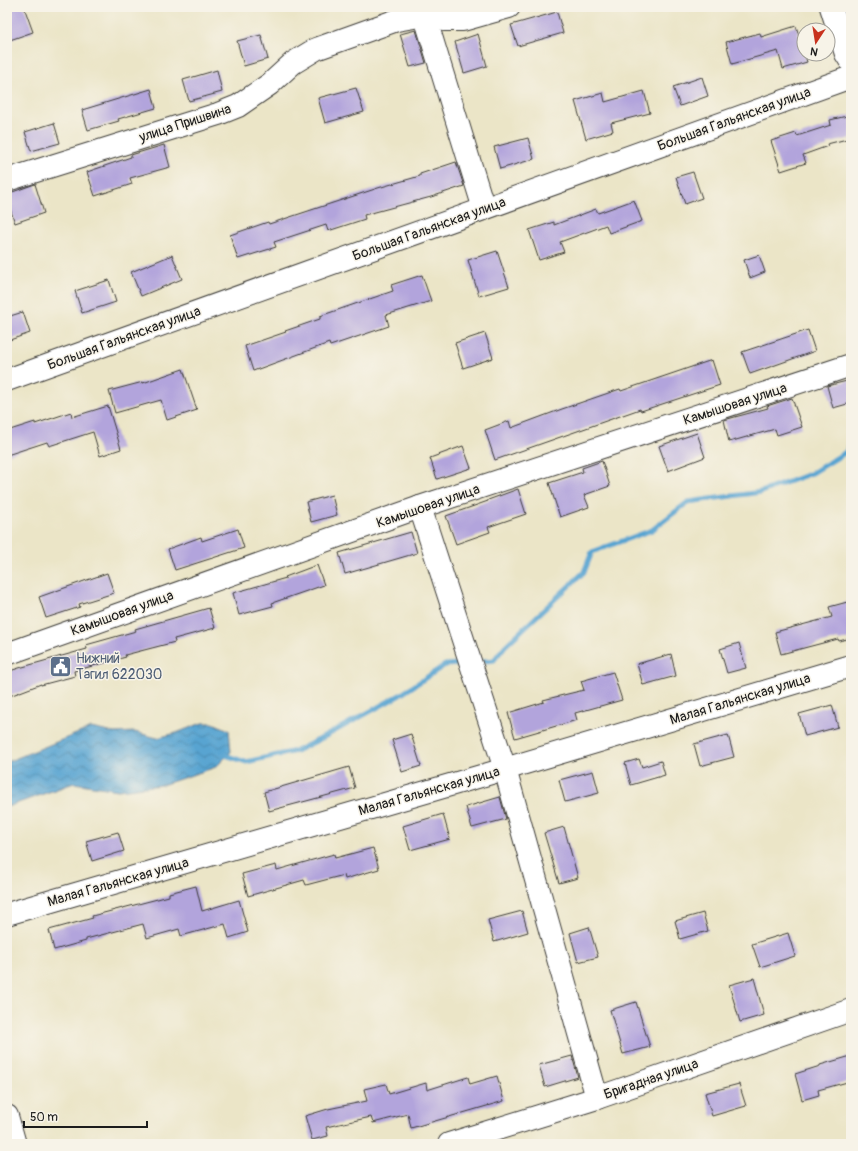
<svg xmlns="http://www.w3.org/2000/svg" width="858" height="1151" viewBox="0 0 858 1151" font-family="Pangolin,sans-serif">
	<defs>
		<pattern id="water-waves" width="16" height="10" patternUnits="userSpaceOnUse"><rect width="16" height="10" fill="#58a4d1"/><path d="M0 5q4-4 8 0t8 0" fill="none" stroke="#4885a9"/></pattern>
	</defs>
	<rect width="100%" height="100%" fill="#f7f3e8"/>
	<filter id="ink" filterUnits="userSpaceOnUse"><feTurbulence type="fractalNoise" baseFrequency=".025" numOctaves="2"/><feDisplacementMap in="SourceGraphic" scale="8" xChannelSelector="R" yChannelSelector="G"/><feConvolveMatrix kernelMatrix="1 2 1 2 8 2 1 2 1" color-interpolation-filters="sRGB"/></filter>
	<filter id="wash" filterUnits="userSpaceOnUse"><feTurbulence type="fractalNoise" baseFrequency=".012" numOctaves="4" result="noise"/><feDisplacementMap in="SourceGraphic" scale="16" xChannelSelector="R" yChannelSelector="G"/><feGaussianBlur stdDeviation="0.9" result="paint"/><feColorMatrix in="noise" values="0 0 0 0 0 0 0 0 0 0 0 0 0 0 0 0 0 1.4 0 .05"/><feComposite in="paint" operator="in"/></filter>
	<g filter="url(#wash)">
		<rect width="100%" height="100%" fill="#ebe5c7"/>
		<path fill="url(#water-waves)" stroke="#3a6076" d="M 202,723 L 213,723 L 229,730 L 231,752 L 216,767 L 162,785 L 118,790 L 74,783 L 7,807 L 7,762 L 91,728 L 114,733 L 135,732 L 157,738 L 176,733 Z"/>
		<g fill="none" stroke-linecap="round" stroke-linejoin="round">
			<g stroke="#58a4d1" stroke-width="5">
				<path d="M 484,661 L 494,660 L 505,646 L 584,572 L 592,552 L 652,530 L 688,502 L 761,492 L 812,473 L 846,452 L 851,442"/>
				<path d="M 222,754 L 246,762 L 296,751 L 322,738 L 400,695 L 445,665 L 457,664"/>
			</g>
		</g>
		<g id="blocks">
			<g fill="#b2a4dc">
				<path d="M 13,7 L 24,7 L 33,32 L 7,41 L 7,9 Z"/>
				<path d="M 557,12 L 563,33 L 518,46 L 511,25 Z"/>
				<path d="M 796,26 L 807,62 L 783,69 L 778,51 L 732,64 L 726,42 L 760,33 L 761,37 Z"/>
				<path d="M 416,30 L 426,63 L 410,67 L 400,34 Z"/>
				<path d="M 478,34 L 487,66 L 464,73 L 455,42 Z"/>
				<path d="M 261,35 L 268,59 L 244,66 L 237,41 Z"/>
				<path d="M 217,70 L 222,92 L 189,101 L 183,80 Z"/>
				<path d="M 702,77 L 708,96 L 680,106 L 673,87 Z"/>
				<path d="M 356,88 L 364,112 L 325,123 L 318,98 Z"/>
				<path d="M 151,89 L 156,108 L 118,119 L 119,121 L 88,130 L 82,110 Z"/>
				<path d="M 644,91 L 650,113 L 611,123 L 613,131 L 586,139 L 575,101 L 603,93 L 605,102 Z"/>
				<path d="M 851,115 L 851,138 L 827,144 L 828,146 L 803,155 L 806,163 L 781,171 L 771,141 L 796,133 L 797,136 L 831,125 L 830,120 Z"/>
				<path d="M 54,123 L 60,143 L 31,151 L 25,132 Z"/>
				<path d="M 528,138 L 534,159 L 500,169 L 494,147 Z"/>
				<path d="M 164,145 L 170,167 L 130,178 L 132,184 L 95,196 L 87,172 L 131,157 L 131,155 Z"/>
				<path d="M 456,162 L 464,186 L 431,197 L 364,215 L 365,219 L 328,231 L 326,225 L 274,242 L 276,247 L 238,259 L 230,235 L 268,222 L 269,224 L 378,188 L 420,176 L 420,174 Z"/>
				<path d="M 693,172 L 702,198 L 685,204 L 676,177 Z"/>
				<path d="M 35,184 L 44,213 L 15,223 L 7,200 L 7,194 Z"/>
				<path d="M 634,200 L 642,221 L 609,233 L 606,225 L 560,242 L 564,252 L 539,260 L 529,230 L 554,222 L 554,225 L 596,209 L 598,213 Z"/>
				<path d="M 497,251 L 509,287 L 479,296 L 468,260 Z"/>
				<path d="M 172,255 L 182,279 L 141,296 L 131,272 Z"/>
				<path d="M 759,255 L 765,272 L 750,278 L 744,260 Z"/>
				<path d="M 422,275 L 431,301 L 386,315 L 389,326 L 330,346 L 329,343 L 253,371 L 245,346 L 286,332 L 285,331 L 320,319 L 320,316 L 393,291 L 391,285 Z"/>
				<path d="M 109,280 L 116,302 L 82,313 L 75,291 Z"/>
				<path d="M 23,312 L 30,333 L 7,341 L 7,317 Z"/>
				<path d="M 808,330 L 815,351 L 750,374 L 742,352 Z"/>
				<path d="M 485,333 L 493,358 L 463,368 L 455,343 Z"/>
				<path d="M 712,360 L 720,385 L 641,411 L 640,409 L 495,460 L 485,430 L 509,421 L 511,428 L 562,409 L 620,389 L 621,391 Z"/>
				<path d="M 183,369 L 197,410 L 167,420 L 161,400 L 115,413 L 109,391 L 143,382 L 143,383 Z"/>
				<path d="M 851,380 L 851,403 L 833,408 L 827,386 Z"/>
				<path d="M 792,398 L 802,427 L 777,435 L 775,429 L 729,442 L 724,420 L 768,408 L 767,406 Z"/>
				<path d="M 108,406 L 121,449 L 100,456 L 93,432 L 49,446 L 47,442 L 7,455 L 7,431 L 35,422 L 35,424 L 71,412 L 72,417 Z"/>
				<path d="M 697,433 L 705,457 L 668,471 L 659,446 Z"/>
				<path d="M 463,446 L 471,468 L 437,479 L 430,458 Z"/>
				<path d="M 602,461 L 610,486 L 584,495 L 589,507 L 560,517 L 549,483 L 583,472 L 582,468 Z"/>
				<path d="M 518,489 L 526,514 L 488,527 L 490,532 L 456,544 L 446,516 L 488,501 L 488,500 Z"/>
				<path d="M 332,495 L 337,515 L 311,522 L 306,502 Z"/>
				<path d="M 238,529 L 244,548 L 175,570 L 168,549 L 201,537 L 202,541 Z"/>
				<path d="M 411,532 L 417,553 L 345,574 L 339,553 Z"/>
				<path d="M 317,565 L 324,585 L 272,603 L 273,606 L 239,615 L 233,593 L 286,578 L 285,577 Z"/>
				<path d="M 107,573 L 114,593 L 79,604 L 80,607 L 46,618 L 39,597 Z"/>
				<path d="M 851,601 L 851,638 L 839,641 L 838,639 L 781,654 L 775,632 L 832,617 L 829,607 Z"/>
				<path d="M 209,608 L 215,628 L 174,639 L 175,642 L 125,655 L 126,657 L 74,671 L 75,676 L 41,685 L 41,684 L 7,697 L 7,672 L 19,668 L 87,649 L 86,645 L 136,631 L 135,629 Z"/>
				<path d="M 739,643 L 746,668 L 727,673 L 720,649 Z"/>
				<path d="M 671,654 L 676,676 L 643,685 L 637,664 Z"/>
				<path d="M 613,672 L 622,700 L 575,713 L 577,720 L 515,738 L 508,713 L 544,702 L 543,700 L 584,690 L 581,681 Z"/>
				<path d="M 832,705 L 838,727 L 805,736 L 799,714 Z"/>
				<path d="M 411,734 L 421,766 L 402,772 L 392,740 Z"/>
				<path d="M 728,735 L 734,757 L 700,766 L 694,744 Z"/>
				<path d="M 639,759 L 642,767 L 661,761 L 665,775 L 631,785 L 625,763 Z"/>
				<path d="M 349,767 L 355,788 L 269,811 L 264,792 Z"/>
				<path d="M 593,771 L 599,793 L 565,802 L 559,780 Z"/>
				<path d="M 500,797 L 506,819 L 472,828 L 466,807 Z"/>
				<path d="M 443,814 L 450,839 L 410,850 L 403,826 Z"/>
				<path d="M 564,827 L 578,878 L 559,883 L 544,833 Z"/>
				<path d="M 118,832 L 124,851 L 92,861 L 86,841 Z"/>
				<path d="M 373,848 L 379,869 L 345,879 L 344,875 L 306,885 L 304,880 L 248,896 L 242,874 L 276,865 L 277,870 L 334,854 L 335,858 Z"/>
				<path d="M 196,886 L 202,911 L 239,900 L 248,932 L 229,938 L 225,924 L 181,936 L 179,929 L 147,938 L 143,924 L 86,939 L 86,941 L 54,950 L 49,930 L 93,918 L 92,916 L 169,896 L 169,893 Z"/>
				<path d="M 522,911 L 528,932 L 494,942 L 488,920 Z"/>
				<path d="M 703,913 L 708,931 L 680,939 L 675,921 Z"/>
				<path d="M 589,927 L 598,957 L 578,962 L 570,933 Z"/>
				<path d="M 788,933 L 795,956 L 760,967 L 752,944 Z"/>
				<path d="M 754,978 L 764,1015 L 740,1022 L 729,985 Z"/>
				<path d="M 636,1002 L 650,1047 L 623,1054 L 610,1010 Z"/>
				<path d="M 572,1056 L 578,1077 L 545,1087 L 539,1065 Z"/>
				<path d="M 851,1056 L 851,1081 L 818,1090 L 819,1095 L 802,1100 L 795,1074 L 820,1066 L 820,1065 Z"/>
				<path d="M 497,1076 L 504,1101 L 411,1128 L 408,1114 L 373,1123 L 371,1117 L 326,1127 L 328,1136 L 312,1140 L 305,1116 L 328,1109 L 367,1101 L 364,1089 L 386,1084 L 389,1094 L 426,1083 L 427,1090 L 468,1077 L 470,1084 Z"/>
				<path d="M 739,1084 L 746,1106 L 712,1116 L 705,1093 Z"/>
			</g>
		</g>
	</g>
	<g filter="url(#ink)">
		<use href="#blocks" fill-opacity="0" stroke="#3b3a36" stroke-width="1"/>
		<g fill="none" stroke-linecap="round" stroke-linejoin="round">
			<defs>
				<g id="minor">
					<path d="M 422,7 L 484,209"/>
					<path d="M 831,7 L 846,54 L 851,62"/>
					<path d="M 7,180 L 218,114 L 238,106 L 270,84 L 293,63 L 316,49 L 397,20 L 425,15 L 444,20 L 463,20 L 509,7"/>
					<path d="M 7,380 L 851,77"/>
					<path d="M 420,507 L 505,769 L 597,1098"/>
					<path d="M 7,654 L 420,507 L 851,365"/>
					<path d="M 7,914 L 505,769 L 851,666"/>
					<path d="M 7,1116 L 15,1144"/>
					<path d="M 449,1144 L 597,1098 L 851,1010"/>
				</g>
			</defs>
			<use href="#minor" stroke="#3b3a36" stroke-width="24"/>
			<use href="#minor" stroke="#fff" stroke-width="22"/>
		</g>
	</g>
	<defs>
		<symbol id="civic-square" viewBox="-11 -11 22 22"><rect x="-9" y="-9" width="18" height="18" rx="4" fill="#5c6f8a" stroke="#f7f3e8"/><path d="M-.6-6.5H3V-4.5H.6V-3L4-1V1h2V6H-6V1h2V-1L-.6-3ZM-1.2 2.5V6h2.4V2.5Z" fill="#fff"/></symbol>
	</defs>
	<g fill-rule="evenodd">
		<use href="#civic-square" x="48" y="654" width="25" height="25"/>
	</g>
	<g text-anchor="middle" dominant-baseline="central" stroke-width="3" stroke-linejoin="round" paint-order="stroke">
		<g font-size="14" fill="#1c1c1c" stroke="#f7f3e8">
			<text transform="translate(734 119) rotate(-20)">Большая Гальянская улица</text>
			<text transform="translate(185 123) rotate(-18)">улица Пришвина</text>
			<text transform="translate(429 229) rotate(-20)">Большая Гальянская улица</text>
			<text transform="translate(124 338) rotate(-20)">Большая Гальянская улица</text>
			<text transform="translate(735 404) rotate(-18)">Камышовая улица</text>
			<text transform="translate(428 506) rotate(-19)">Камышовая улица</text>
			<text transform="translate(122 613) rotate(-20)">Камышовая улица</text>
			<text transform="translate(740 699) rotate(-17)">Малая Гальянская улица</text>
			<text transform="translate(429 791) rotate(-16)">Малая Гальянская улица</text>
			<text transform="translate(118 882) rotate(-16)">Малая Гальянская улица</text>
			<text transform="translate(651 1079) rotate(-19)">Бригадная улица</text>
		</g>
		<g font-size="14" fill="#4e5e75" stroke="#f7f3e8" text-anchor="start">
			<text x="76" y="658">Нижний<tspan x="76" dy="16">Тагил 622030</tspan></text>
		</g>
	</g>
	<rect width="858" height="1151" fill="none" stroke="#f7f3e8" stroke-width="24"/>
	<g transform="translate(816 42) rotate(192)"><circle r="19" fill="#f7f3e8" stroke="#9f9d96"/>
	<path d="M0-3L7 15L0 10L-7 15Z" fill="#c8321e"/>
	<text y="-6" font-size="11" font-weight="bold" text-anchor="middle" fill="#1c1c1c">N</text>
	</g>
	<path d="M24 1121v6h123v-6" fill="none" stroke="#1c1c1c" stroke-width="2"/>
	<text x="30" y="1121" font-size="12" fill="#1c1c1c" stroke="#f7f3e8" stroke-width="3" paint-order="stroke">50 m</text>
</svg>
